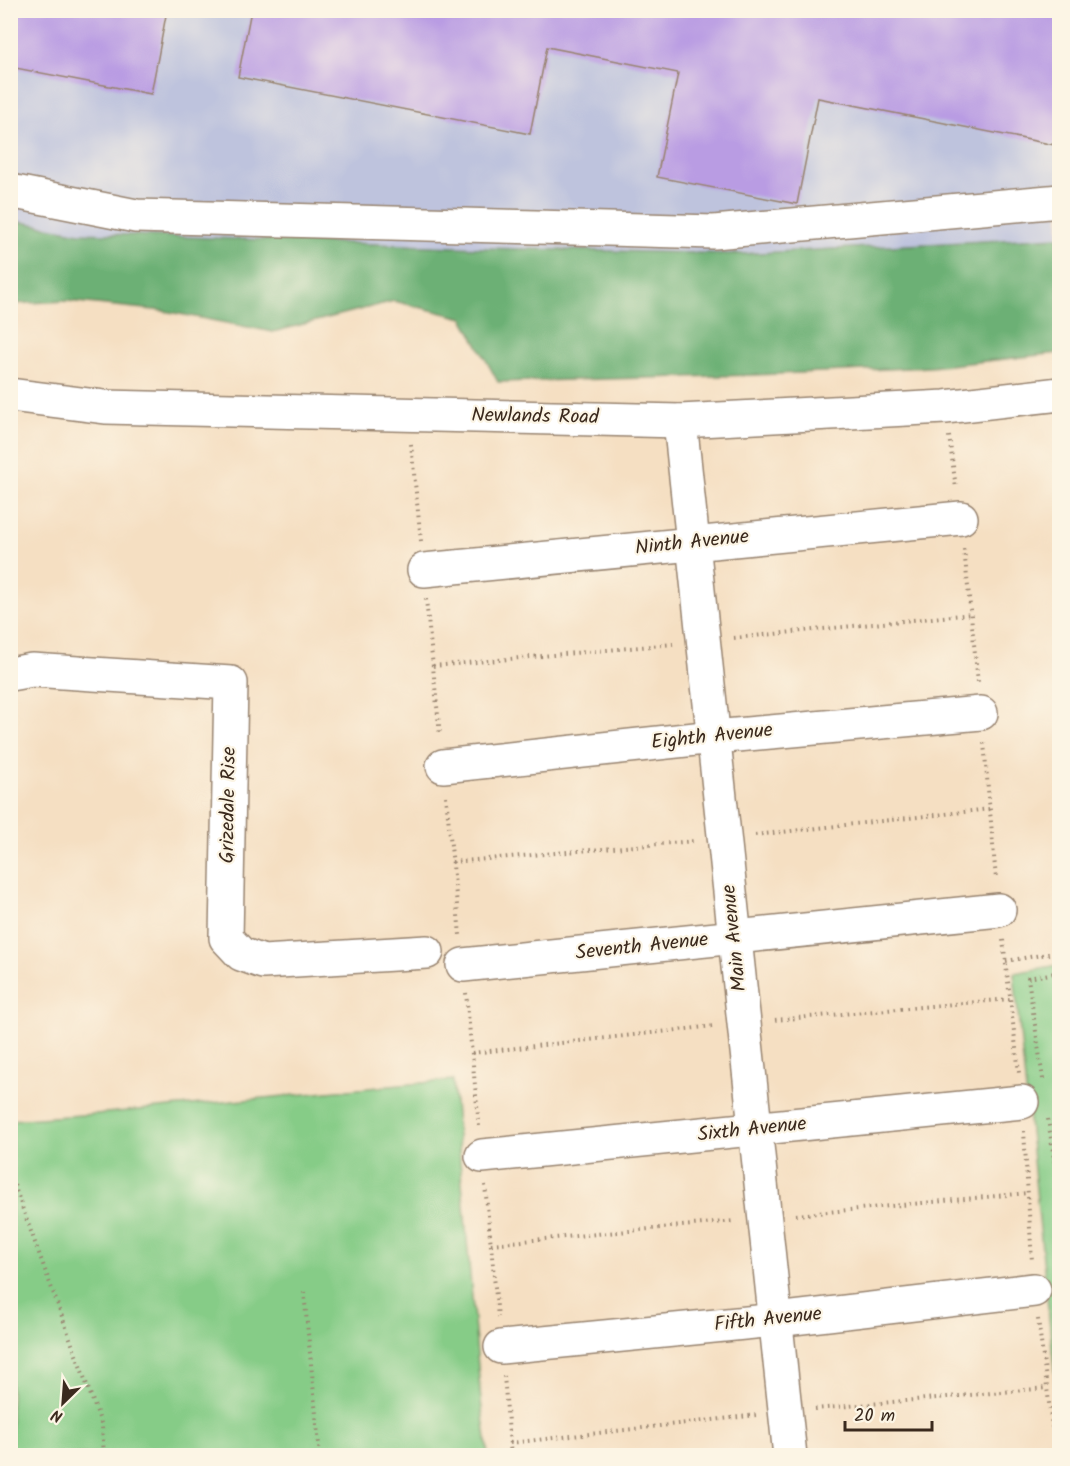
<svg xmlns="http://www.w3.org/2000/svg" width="1070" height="1466" viewBox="0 0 1070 1466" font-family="Kalam,sans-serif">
	<rect width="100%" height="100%" fill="#fcf5e5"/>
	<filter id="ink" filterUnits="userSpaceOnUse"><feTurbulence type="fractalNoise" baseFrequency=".0167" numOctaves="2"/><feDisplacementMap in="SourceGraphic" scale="12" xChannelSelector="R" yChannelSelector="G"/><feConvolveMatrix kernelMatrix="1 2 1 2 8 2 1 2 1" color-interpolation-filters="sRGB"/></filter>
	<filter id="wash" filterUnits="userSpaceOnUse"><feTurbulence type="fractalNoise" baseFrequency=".008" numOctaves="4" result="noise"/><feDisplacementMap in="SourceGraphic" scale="24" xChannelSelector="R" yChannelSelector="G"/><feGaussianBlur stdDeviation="1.35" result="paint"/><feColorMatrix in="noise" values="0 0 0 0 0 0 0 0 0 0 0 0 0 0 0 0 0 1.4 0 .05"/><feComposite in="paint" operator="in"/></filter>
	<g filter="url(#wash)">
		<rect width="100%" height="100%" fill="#f5dfc2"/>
		<path fill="#bec3dd" d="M 10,11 L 1059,11 L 1059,237 L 741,254 L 481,248 L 80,233 L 11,220 Z"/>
		<g fill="#86cc87" stroke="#607b52" stroke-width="1.5">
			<path d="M 1059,965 L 1059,1416 L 1014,973 Z"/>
			<path d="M 453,1080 L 481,1401 L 488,1455 L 11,1455 L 11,1120 L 96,1114 Z"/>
		</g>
		<path fill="#6cb074" stroke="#546d49" stroke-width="1.5" d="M 11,220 L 80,233 L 481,248 L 741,254 L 1059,237 L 1059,353 L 931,367 L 755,375 L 498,382 L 463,318 L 394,301 L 273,332 L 164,311 L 67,301 L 11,304 Z"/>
		<g id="blocks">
			<g fill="#b99ce3">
				<path d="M 10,10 L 167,10 L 151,94 L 10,67 Z"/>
				<path d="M 251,10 L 1060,10 L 1060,146 L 818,98 L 797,204 L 657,177 L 678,73 L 547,47 L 530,134 L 238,77 Z"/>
			</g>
		</g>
	</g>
	<g filter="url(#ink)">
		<use href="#blocks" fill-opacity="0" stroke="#988470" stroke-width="1.5"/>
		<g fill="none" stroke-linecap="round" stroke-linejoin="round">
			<defs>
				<g id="minor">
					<path d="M 10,191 L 136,216 L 714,232 L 1060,201"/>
					<path d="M 10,395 L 105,407 L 680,421 L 945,407 L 1060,394"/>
					<path d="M 680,421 L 790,1456"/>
					<path d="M 424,570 L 961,518"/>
					<path d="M 10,674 L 32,670 L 231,683 L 226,938 L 241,954 L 263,962 L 427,952"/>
					<path d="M 443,766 L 714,737 L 981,713"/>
					<path d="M 463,965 L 999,910"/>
					<path d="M 482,1156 L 1022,1102"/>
					<path d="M 501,1347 L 776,1320 L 1034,1290"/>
				</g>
			</defs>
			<use href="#minor" stroke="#988470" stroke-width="36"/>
			<g stroke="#988470" stroke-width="4" stroke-dasharray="1.5 4.5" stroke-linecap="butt">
				<path d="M 949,436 L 956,488"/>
				<path d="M 411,444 L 421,541"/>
				<path d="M 964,549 L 978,682"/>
				<path d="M 426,599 L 440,735"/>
				<path d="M 734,638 L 972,614"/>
				<path d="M 433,666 L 673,644"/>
				<path d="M 984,743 L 996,879"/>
				<path d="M 446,796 L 460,935"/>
				<path d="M 755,835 L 990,809"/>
				<path d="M 452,862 L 694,841"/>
				<path d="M 1003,940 L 1019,1073"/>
				<path d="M 1006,961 L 1060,952"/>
				<path d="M 466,993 L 479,1126"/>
				<path d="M 775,1020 L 1010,999"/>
				<path d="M 472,1053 L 714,1026"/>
				<path d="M 1043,1079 L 1028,978 L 1060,972"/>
				<path d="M 1048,1119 L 1060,1198"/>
				<path d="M 1024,1131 L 1032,1261"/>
				<path d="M 10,1174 L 102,1426 L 104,1456"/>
				<path d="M 485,1185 L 498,1317"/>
				<path d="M 796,1215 L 1028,1193"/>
				<path d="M 491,1244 L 735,1221"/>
				<path d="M 304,1292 L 320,1456"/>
				<path d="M 1038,1319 L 1056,1456"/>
				<path d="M 504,1376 L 511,1456"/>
				<path d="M 815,1409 L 1047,1388"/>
				<path d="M 510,1443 L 757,1415"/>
			</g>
			<use href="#minor" stroke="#fff" stroke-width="33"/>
		</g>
	</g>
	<g text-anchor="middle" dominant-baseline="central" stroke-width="4.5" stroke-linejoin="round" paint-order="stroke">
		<g font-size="20" fill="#3b2a1e" stroke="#fcf5e5">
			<text transform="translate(535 417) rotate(1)">Newlands Road</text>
			<text transform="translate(692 543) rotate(-6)">Ninth Avenue</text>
			<text transform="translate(712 737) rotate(-6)">Eighth Avenue</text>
			<text transform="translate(229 805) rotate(-89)">Grizedale Rise</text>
			<text transform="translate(735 938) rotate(-96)">Main Avenue</text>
			<text transform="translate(642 947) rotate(-6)">Seventh Avenue</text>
			<text transform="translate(752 1130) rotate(-6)">Sixth Avenue</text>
			<text transform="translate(768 1320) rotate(-6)">Fifth Avenue</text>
		</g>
	</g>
	<rect width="1070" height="1466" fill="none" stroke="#fcf5e5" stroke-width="36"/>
	<g transform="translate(63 1403) rotate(205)" stroke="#fcf5e5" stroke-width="4.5" paint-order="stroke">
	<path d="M0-4.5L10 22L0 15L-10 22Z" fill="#3b2a1e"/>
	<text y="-9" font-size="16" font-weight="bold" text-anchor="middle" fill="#3b2a1e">N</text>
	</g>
	<path d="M845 1421v9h87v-9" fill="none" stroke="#3b2a1e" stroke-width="3"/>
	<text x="854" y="1421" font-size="18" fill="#3b2a1e" stroke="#fcf5e5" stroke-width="4.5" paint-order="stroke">20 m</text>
</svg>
